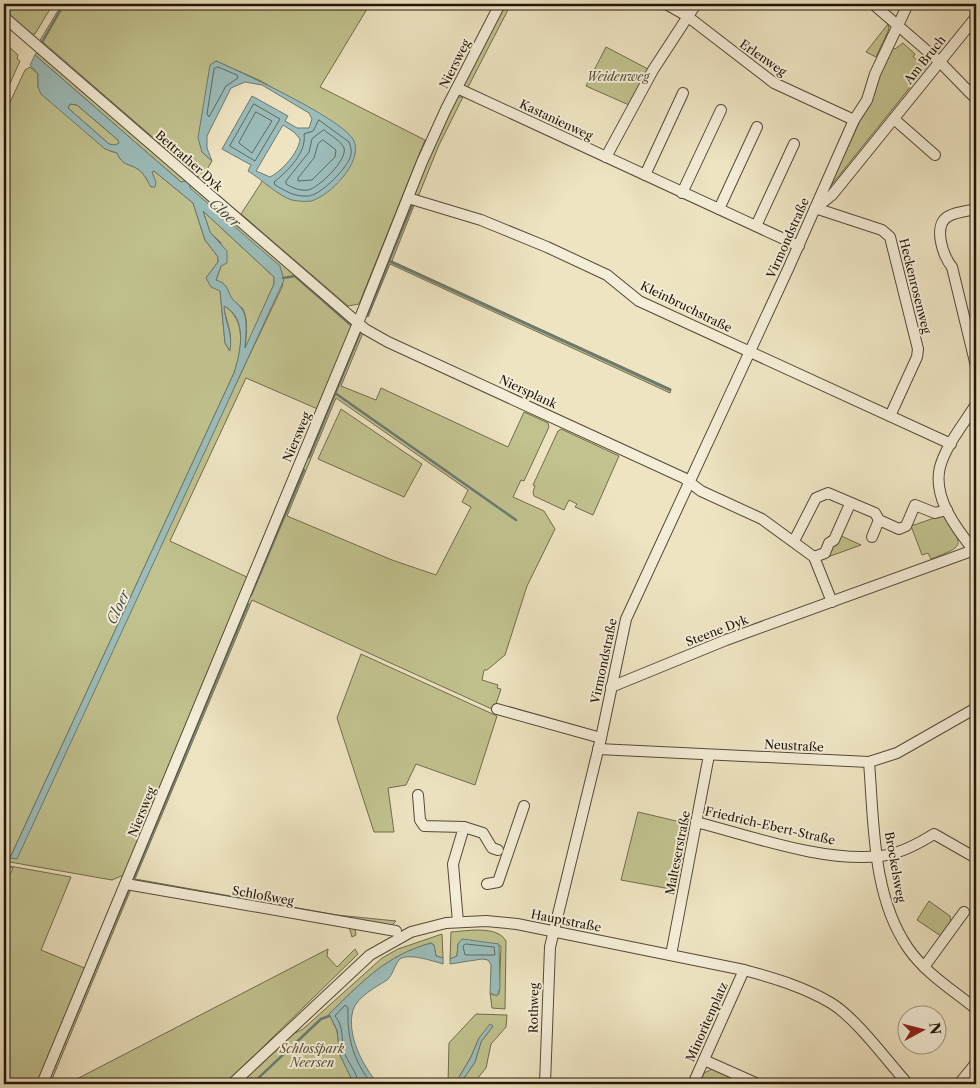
<svg xmlns="http://www.w3.org/2000/svg" width="980" height="1088" font-family="'Libre Caslon Text',serif">
<rect width="100%" height="100%" fill="#eee4c2"/>
<filter id="stains"><feTurbulence type="fractalNoise" baseFrequency=".004" numOctaves="4"/><feColorMatrix values="0 0 0 0 .2 0 0 0 0 .09 0 0 0 0 .02 0 0 0 .5 -.17"/></filter>
<radialGradient id="worn" r=".72"><stop offset=".6" stop-color="#630" stop-opacity="0"/><stop offset="1" stop-color="#630" stop-opacity=".3"/></radialGradient>
<g fill="#c1c28e" stroke="#716c4b" fill-rule="evenodd">
<path d="M4,4H53L35,34H30L4,11Z"/>
<path d="M62,4H370L320,87L425,140L359,304L348,306L241,214L263,180L268,186L338,127L261,81L216,61L202,152L212,161L201,179L44,43L39,42Z"/>
<path d="M505,4H511L467,89L463,85Z"/>
<path d="M888,24L889,29L876,57L866,52Z"/>
<path d="M4,42L18,55L17,59L20,61L4,97Z"/>
<path d="M903,43L915,54L913,57L918,61L921,59L928,65L829,188L862,116C872,105 873,98 876,84C880,72 887,60 893,48L895,49Z"/>
<path d="M606,47L648,69L629,105L586,86Z"/>
<path d="M37,52L186,181L181,182L35,55Z"/>
<path d="M30,67L38,74V87L110,151L117,153C123,167 130,163 139,170C144,173 148,182 151,187L155,186L152,172L154,171L193,203L205,240L218,257V262L206,278L220,290L225,343L229,350C234,335 226,321 223,305C247,319 242,350 234,373L10,858L283,285L189,188L190,185L355,326L320,410L246,378L170,541L249,578L126,874L112,880L4,861V819L10,806L4,803V115L25,70Z"/>
<path d="M457,97H463L439,145L418,197L414,193L434,142Z"/>
<path d="M70,104L77,105L118,140L119,143L115,146L109,144L68,108Z"/>
<path d="M410,202L415,203L392,261L671,389L670,393L390,264L368,317L365,314Z"/>
<path d="M203,211L274,277V284L245,350C246,337 249,321 243,309C240,305 234,302 231,298C227,289 227,283 216,281L221,266V243L210,232Z"/>
<path d="M359,330L363,333L341,386L376,400L381,388L508,447L524,412L548,423L549,427L524,481L521,480L513,497L544,511L555,529L527,586L505,655L487,670H484L482,680L498,685L497,688L501,689L494,710L252,600L135,879L337,915L396,921L390,927L141,885L130,879ZM336,398L468,490L462,502L471,507L436,575L392,560L287,516Z"/>
<path d="M341,409L422,464L404,497L318,459Z"/>
<path d="M561,429L619,456L593,515L575,507L577,504L569,500L564,510L534,496L533,492L535,486L533,485L558,431Z"/>
<path d="M943,515C963,546 967,545 931,559L928,553L922,555L911,526Z"/>
<path d="M839,535L861,545L825,558Z"/>
<path d="M361,654L497,716L475,785L416,764L406,785L388,788L394,832H374L337,718Z"/>
<path d="M638,812L689,824L676,890L621,880Z"/>
<path d="M4,865L71,877L41,950L87,969L39,1084H4V888L13,868L6,867L4,872Z"/>
<path d="M127,888L350,926L355,929L356,935L352,937L349,927L131,889L50,1084H45Z"/>
<path d="M929,901L950,916L951,922L941,936L917,920Z"/>
<path d="M451,932C467,931 497,925 506,941L505,1009L492,1008L490,993L493,995L499,994L501,946L458,944L457,956L450,959Z"/>
<path d="M442,934L443,958L436,956L434,945L431,943C385,956 362,982 329,1014L337,1031L340,1055L354,1084H240L291,1035L303,1029L382,958L398,949Z"/>
<path d="M328,949L327,956L337,967L355,949L358,954L225,1084H67Z"/>
<path d="M476,1014L507,1015L506,1027L491,1044L486,1068L473,1084H460L475,1062L481,1042L493,1026L479,1038L471,1057L455,1084H448L449,1043Z"/>
<path d="M712,1069L735,1079L733,1084H699L704,1073Z"/>
</g>
<g fill="#9cbdbb" stroke="#6b7a73" fill-rule="evenodd">
<path d="M35,55L181,182L186,181L190,185V188L280,266L284,280L17,859L10,858L234,373C241,351 248,318 224,306C225,324 233,332 230,351L225,343L220,291L211,287L206,278L218,262V257L205,240L193,203L154,171L152,172L156,182L155,187H151C148,182 144,173 139,170C130,163 123,167 117,153L105,149L41,94L38,87V74L30,65ZM70,104L77,105L118,140L119,143L115,145L109,144L68,108ZM203,211L274,277V284L245,348C245,336 249,320 242,309C239,304 234,302 231,297C227,288 226,283 216,280L221,266L227,263V251L210,232Z"/>
<path d="M216,61C241,72 345,120 354,141C363,162 330,196 311,201C306,202 297,201 292,200C280,197 261,179 248,171L251,165L222,149L252,96L288,116L285,121L297,128H309L312,119L309,113L262,85L245,82L231,88L207,136V148L212,161L202,152L198,138L210,65ZM283,125L294,132L300,139C299,152 282,171 270,177L256,171Z"/>
<path d="M462,939L499,944L500,988L497,996L490,993L491,965L488,960L482,959L450,964V959L457,956L458,944Z"/>
<path d="M431,943L434,945L436,956L443,958V964C433,961 406,952 399,960C394,966 393,975 387,980C376,987 357,997 353,1010C346,1035 363,1066 378,1084H354L340,1055L337,1030L329,1014C361,983 386,955 431,943Z"/>
<path d="M490,1024L493,1026L481,1042L475,1062L460,1084H455L471,1057L479,1038Z"/>
</g>
<g fill="none" stroke-linecap="round" stroke-linejoin="round">
<g stroke="#5e6962" stroke-width="1">
<path d="M218,67L237,75L238,78L226,86L209,117L207,114L214,69Z"/>
<path d="M254,104L280,119L255,161L230,146Z"/>
<path d="M256,112L272,121L252,153L239,143Z"/>
<path d="M319,120L349,142C350,145 352,150 351,154C350,166 320,196 308,196C294,197 286,191 275,185L274,182C288,171 307,152 304,134L313,131Z"/>
<path d="M324,130C330,135 341,141 344,148C348,159 319,188 308,190C300,191 293,188 286,184V181L309,152L312,139Z"/>
<path d="M323,140L336,150L335,157L312,180L298,181V178L314,158L318,144Z"/>
<path d="M466,944L494,947L495,955H465L463,946Z"/>
<path d="M358,1084C358,1072 347,1063 344,1051C341,1039 344,1026 335,1016L345,1005L348,1008C347,1037 353,1061 372,1084"/>
</g>
<g stroke="#6b7a73" stroke-width="2.5">
<path d="M41,44L64,4"/>
<path d="M389,261L412,205"/>
<path d="M283,278L295,276L352,326"/>
<path d="M368,314L389,261L670,390"/>
<path d="M335,393L516,520"/>
<path d="M309,457L360,333"/>
<path d="M251,595L304,470"/>
<path d="M134,877L248,604"/>
<path d="M47,1084L128,891"/>
<path d="M252,1084L321,1019L329,1016"/>
</g>
<defs>
<g id="minor">
<path d="M666,4L687,16L774,83L854,120"/>
<path d="M873,4L940,62L976,99"/>
<path d="M4,17L365,329L388,342L684,478L701,491L762,519L814,557L832,602"/>
<path d="M457,88L799,246"/>
<path d="M894,119L935,155"/>
<path d="M606,157L653,70L696,4"/>
<path d="M645,175L683,93"/>
<path d="M682,193L721,110"/>
<path d="M408,198L481,220L547,247L607,275L639,301L951,444"/>
<path d="M818,206L832,195L976,17"/>
<path d="M815,208L882,230L890,237L918,349L917,357L890,416"/>
<path d="M719,209L757,127"/>
<path d="M976,209C968,211 956,212 949,216C932,224 943,257 952,267L976,366"/>
<path d="M756,226L794,144"/>
<path d="M976,404C964,424 946,445 940,467C932,498 958,531 976,553"/>
<path d="M872,537L879,520"/>
<path d="M794,541L816,498L828,493L875,513L879,520L899,529L906,526L915,505L935,513L947,510"/>
<path d="M814,557L825,553L829,543L834,540L850,504"/>
<path d="M611,687L726,640L974,550"/>
<path d="M497,709L601,738"/>
<path d="M598,749L869,762L897,753L976,708"/>
<path d="M869,762C874,823 872,896 908,948C925,973 953,990 976,1009"/>
<path d="M418,795L420,820L424,826L464,827L453,864L458,922"/>
<path d="M696,822C751,836 825,863 881,856C900,854 918,844 934,834L976,858"/>
<path d="M464,827L483,833L492,848L498,850"/>
<path d="M126,884L396,931"/>
<path d="M487,884L498,882L524,806"/>
<path d="M671,955L709,755"/>
<path d="M924,967L964,912"/>
<path d="M704,1060L758,1084"/>
<path d="M42,1084L358,323L422,162L446,109L500,4"/>
<path d="M232,1084L370,955L411,932L446,923L486,921L517,924L744,970C774,978 804,987 831,1003C857,1019 887,1061 908,1084"/>
<path d="M545,1084L550,947L601,738L626,619L789,267L854,120L867,100L875,74L908,4"/>
<path d="M693,1084L744,970"/>
<path d="M959,1084L976,1063"/>
</g>
</defs>
<use href="#minor" stroke="#544936" stroke-width="12"/>
<use href="#minor" stroke="#f4edd7" stroke-width="10"/>
</g>
<g text-anchor="middle" stroke-width="4" stroke-linejoin="round" paint-order="stroke">
<g font-size="12" fill="#211508" stroke="#f4edd7">
<text transform="translate(763 58) rotate(35)" y="4">Erlenweg</text>
<text transform="translate(925 60) rotate(-51)" y="4">Am Bruch</text>
<text transform="translate(455 64) rotate(-63)" y="4">Niersweg</text>
<text transform="translate(556 120) rotate(25)" y="4">Kastanienweg</text>
<text transform="translate(189 161) rotate(41)" y="4">Bettrather Dyk</text>
<text transform="translate(788 238) rotate(-66)" y="4">Virmondstraße</text>
<text transform="translate(915 286) rotate(76)" y="4">Heckenrosenweg</text>
<text transform="translate(686 307) rotate(26)" y="4">Kleinbruchstraße</text>
<text transform="translate(528 392) rotate(25)" y="4">Niersplank</text>
<text transform="translate(297 437) rotate(-67)" y="4">Niersweg</text>
<text transform="translate(717 631) rotate(-21)" y="4">Steene Dyk</text>
<text transform="translate(604 661) rotate(-78)" y="4">Virmondstraße</text>
<text transform="translate(794 746) rotate(3)" y="4">Neustraße</text>
<text transform="translate(142 812) rotate(-68)" y="4">Niersweg</text>
<text transform="translate(770 826) rotate(13)" y="4">Friedrich-Ebert-Straße</text>
<text transform="translate(678 853) rotate(-79)" y="4">Malteserstraße</text>
<text transform="translate(895 867) rotate(80)" y="4">Brockelsweg</text>
<text transform="translate(263 896) rotate(10)" y="4">Schloßweg</text>
<text transform="translate(566 921) rotate(11)" y="4">Hauptstraße</text>
<text transform="translate(534 1008) rotate(-89)" y="4">Rothweg</text>
<text transform="translate(707 1022) rotate(-66)" y="4">Minoritenplatz</text>
</g>
<g font-size="12" font-style="italic" fill="#595237" stroke="#f4edd7">
<text x="618" y="81">Weidenweg</text>
<text x="312" y="1053">Schlosspark<tspan x="312" dy="14">Neersen</tspan></text>
</g>
<g font-size="14" font-style="italic" fill="#4c5047" stroke="#f4edd7">
<text transform="translate(225 213) rotate(41)" y="5">Cloer</text>
<text transform="translate(118 607) rotate(-65)" y="5">Cloer</text>
</g>
</g>
<rect width="980" height="1088" fill="none" stroke="#eee4c2" stroke-width="20"/>
<rect x="5" y="5" width="970" height="1078" fill="none" stroke="#211508" stroke-width="2.5"/>
<rect x="10" y="10" width="960" height="1068" fill="none" stroke="#211508"/>
<g transform="translate(922 1030) rotate(83)"><circle r="24" fill="#f4edd7" stroke="#a09784"/>
<path d="M0-4L9 19L0 12L-9 19Z" fill="#8f2418"/>
<text y="-8" font-size="14" font-weight="bold" text-anchor="middle" fill="#211508">N</text>
</g>
<rect width="100%" height="100%" filter="url(#stains)"/>
<rect width="100%" height="100%" fill="url(#worn)"/>
</svg>
